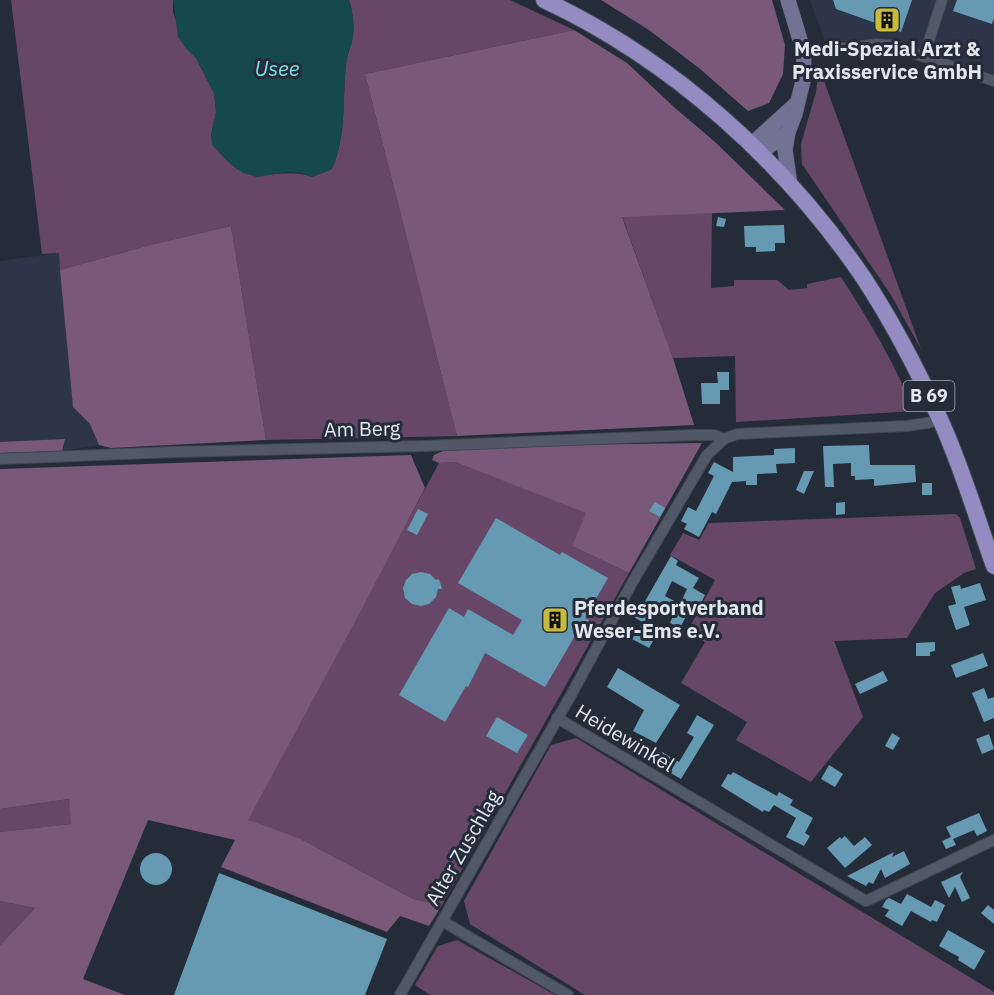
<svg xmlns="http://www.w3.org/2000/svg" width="994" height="995" font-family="'IBM Plex Sans',sans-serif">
<rect width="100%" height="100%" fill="#252c39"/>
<g fill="#2c3648">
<path d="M810,0H994V74L884,37L829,43L825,41Z"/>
<path d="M59,253L73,407L90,424L99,445L62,451L65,446L0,442V261Z"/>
</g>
<g fill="#674767">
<path d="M11,0H173V12L185,47L196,58L214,93L216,112L211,135C216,142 220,152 226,159C251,189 281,165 312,177L332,169C347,134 342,101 346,64C347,55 350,49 352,41C355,30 353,11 349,0H510L574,30L365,74L457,436L266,440L231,226L150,245L60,270L59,253L42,254Z"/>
<path d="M819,67L921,349L891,295L802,164L801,144L816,92Z"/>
<path d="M712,213L711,288L734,286V280H777L789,290L807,288V284L841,277C869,320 895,364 914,411L736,422L735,356L673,358L622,216Z"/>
<path d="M455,462L587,513L572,546L629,573L442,905L413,899L299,838L247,820L439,463Z"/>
<path d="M956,514L960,518L976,569L964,573L935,593L907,638L834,641L863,717L811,782L736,740L747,722L681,683L705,642L687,632L715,580L670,555L683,533L699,540L709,523Z"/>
<path d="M576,738L994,992V995H585L470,924L464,901L551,745Z"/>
<path d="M69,799L72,824L0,832V809Z"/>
<path d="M0,901L35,908L0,945Z"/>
<path d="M457,940L555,995H430L415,985L438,946Z"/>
</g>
<g fill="#7a587a">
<path d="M601,0H772L785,45L783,74L769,103L748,111L699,68L649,30Z"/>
<path d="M574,30L627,63L675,108L715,142L785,210L622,217L673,358L694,425L457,436L365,74Z"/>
<path d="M231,226L266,440L111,448L99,445L90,424L73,407L60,270L150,245Z"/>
<path d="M65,439L62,451L0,453V442Z"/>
<path d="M702,443L629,573L572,546L586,513L455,462L439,463L432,460L434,455L443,451L561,445Z"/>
<path d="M411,455L425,488L358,616L248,820L299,838L413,899L442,905L429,926L400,916L387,932L221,867L235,840L148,820L83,979L125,995H0V945L35,908L0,901V832L71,824L69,799L0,809V469Z"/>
</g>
<path fill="#16494b" d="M173,0H349C353,11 355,30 352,41C350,49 347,55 346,64C342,101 347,134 332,169L312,177L301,173L287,172L257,177L243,173L226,160L212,145L211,135L216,112L214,93L196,58L185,47L178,37Z"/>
<g fill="#669ab3" fill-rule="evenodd">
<path d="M833,0H912L901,32L836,9Z"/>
<path d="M957,0H994V18L992,24L953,11Z"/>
<path d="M718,217L726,219L724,227L716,226Z"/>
<path d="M784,225L785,243H775V251L756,252V247H745L744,226Z"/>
<path d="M717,372H729V390H720V404H702L701,383H718Z"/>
<path d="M869,445L870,465H915L916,482L874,486V479L855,480V476H851V463L833,464L834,487H825L823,446Z"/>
<path d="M795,448V463L776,464L777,473L757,474V485H746V481L732,482L716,514L712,512L699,537L684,529L687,524L681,521L688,507L696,511L714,476L708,473L714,462L733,472V457L774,455V449Z"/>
<path d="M804,471H814L804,494L796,490Z"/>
<rect x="922" y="483" width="10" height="12"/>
<path d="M655,502L665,508L660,517L649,511Z"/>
<path d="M845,502V514L836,515V503Z"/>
<path d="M418,509L428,514L417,535L407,530Z"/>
<path d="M496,518L560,555L562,552L608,578L585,618L589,620L583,631L579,629L545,687L485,653L468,687L466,686L445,722L399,695L449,608L464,617L468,609L513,635L522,620L458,583Z"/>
<path d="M671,556L678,561L676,565L699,578L693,588L705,595L700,605L694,601L680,628L670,623L673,616L654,606L644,623L632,616L636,608L640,610ZM672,581L687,589L680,604L665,596Z"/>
<path d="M421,572L430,574L436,580L439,579L442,589H438L436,597L429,604L421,606L412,604L405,598L403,588L406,580L412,574Z"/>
<path d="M980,583L986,600L964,607L970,625L956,630L948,606L956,604L951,587L960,585L961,589Z"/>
<path d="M641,625L657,634L649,648L632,639Z"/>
<path d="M935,642V651L930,652V656H916V643Z"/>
<path d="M983,653L988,666L956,678L951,665Z"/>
<path d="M618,668L680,705L656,743L633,731L644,710L607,687Z"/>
<path d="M883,671L888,681L860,694L855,684Z"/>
<path d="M984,688L988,699L994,697V718L984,722L972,693Z"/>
<path d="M697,715L714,725L681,779L655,764L662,752L679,762L694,737L687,733Z"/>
<path d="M497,717L528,735L517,753L486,736Z"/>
<path d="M892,733L900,738L893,750L885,746Z"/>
<path d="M989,734L994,749L982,754L976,739Z"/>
<path d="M829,765L843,774L835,787L821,779Z"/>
<path d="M733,772L777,796L779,792L793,800L790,805L813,818L805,833L810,836L804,846L786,837L796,818L774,805L769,812L764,810L763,812L721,786L728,774L731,775Z"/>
<path d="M979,813L987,831L977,836L974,830L953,839L956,845L946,849L942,841L951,837L946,827Z"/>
<path d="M845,836L854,846L865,837L872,845L845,868L827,848L840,837L841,839Z"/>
<path d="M904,851L910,864L885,878L881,869L873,884L869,882L866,886L847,876L894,852L892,857Z"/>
<circle cx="156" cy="869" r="16"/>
<path d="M963,872L960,877L970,898L962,902L955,887L949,898L941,882Z"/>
<path d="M219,873L387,939L365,995H174Z"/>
<path d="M907,894L931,907L935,900L945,905L937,922L932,920L931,922L911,911L902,926L885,916L889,910L882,907L886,900L889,898L901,904Z"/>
<path d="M988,905L994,910V924L981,913Z"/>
<path d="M948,930L985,951L974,970L958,960L959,957L939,946Z"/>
</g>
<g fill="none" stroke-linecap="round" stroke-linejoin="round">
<defs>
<g id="minor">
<path d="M804,53L877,44L890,45L994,81"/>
<path d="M924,56L942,0"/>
<path d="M0,459L173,452L424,446L693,435H714L724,439"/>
<path d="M557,718L866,901L994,840"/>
<path d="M442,921L568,995"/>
<path d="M400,995L571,695L632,583L707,455L724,439L737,434L906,426L928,423L940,419"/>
</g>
<g id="secondary">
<path d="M788,132L785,150L790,184"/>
<path d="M751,145L797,103"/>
<path d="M760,153L788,132L795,114L803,81L804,53L788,0"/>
</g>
<path id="primary" d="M544,0C672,60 784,161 863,277C892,321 917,369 939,417C961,464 976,516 994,566"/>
</defs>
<use href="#minor" stroke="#414752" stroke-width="12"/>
<use href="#secondary" stroke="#414752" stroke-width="16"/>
<use href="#primary" stroke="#414752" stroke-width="18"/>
<use href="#minor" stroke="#515968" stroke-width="10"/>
<use href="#secondary" stroke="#727295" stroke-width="15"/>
<use href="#primary" stroke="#948bc2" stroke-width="16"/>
</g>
<defs>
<symbol id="building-square" viewBox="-11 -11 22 22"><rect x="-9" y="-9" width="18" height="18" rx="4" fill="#c8bb3b" stroke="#252c39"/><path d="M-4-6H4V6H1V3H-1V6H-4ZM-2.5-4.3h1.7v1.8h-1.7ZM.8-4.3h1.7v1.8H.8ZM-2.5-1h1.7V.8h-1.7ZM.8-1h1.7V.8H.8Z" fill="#111"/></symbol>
</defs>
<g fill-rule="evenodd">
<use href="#building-square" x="872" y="5" width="30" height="30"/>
<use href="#building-square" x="540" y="605" width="30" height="30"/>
</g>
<g text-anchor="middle" stroke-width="6" stroke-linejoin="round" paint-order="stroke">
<rect fill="#252c39" stroke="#a9afb9" stroke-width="1.5" x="903.5" y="381" width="51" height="30" rx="4.5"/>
<g font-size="18" font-weight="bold" fill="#e2e7f0">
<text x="929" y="402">B 69</text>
</g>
<g font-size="20" font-weight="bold" fill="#e2e7f0" stroke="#252c39">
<text x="887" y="56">Medi-Spezial Arzt &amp;<tspan x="887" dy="23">Praxisservice GmbH</tspan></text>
<text x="574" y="615" text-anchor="start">Pferdesportverband<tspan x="574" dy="23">Weser-Ems e.V.</tspan></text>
</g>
<g font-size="20" fill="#e2e7f0" stroke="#252c39">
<text transform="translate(362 429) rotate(-1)" y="7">Am Berg</text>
<text transform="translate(625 738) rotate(31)" y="7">Heidewinkel</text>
<text transform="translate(463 848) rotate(-60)" y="7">Alter Zuschlag</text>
</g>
<g font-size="21" font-style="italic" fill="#7be2e6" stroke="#252c39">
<text x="277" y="76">Usee</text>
</g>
</g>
</svg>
